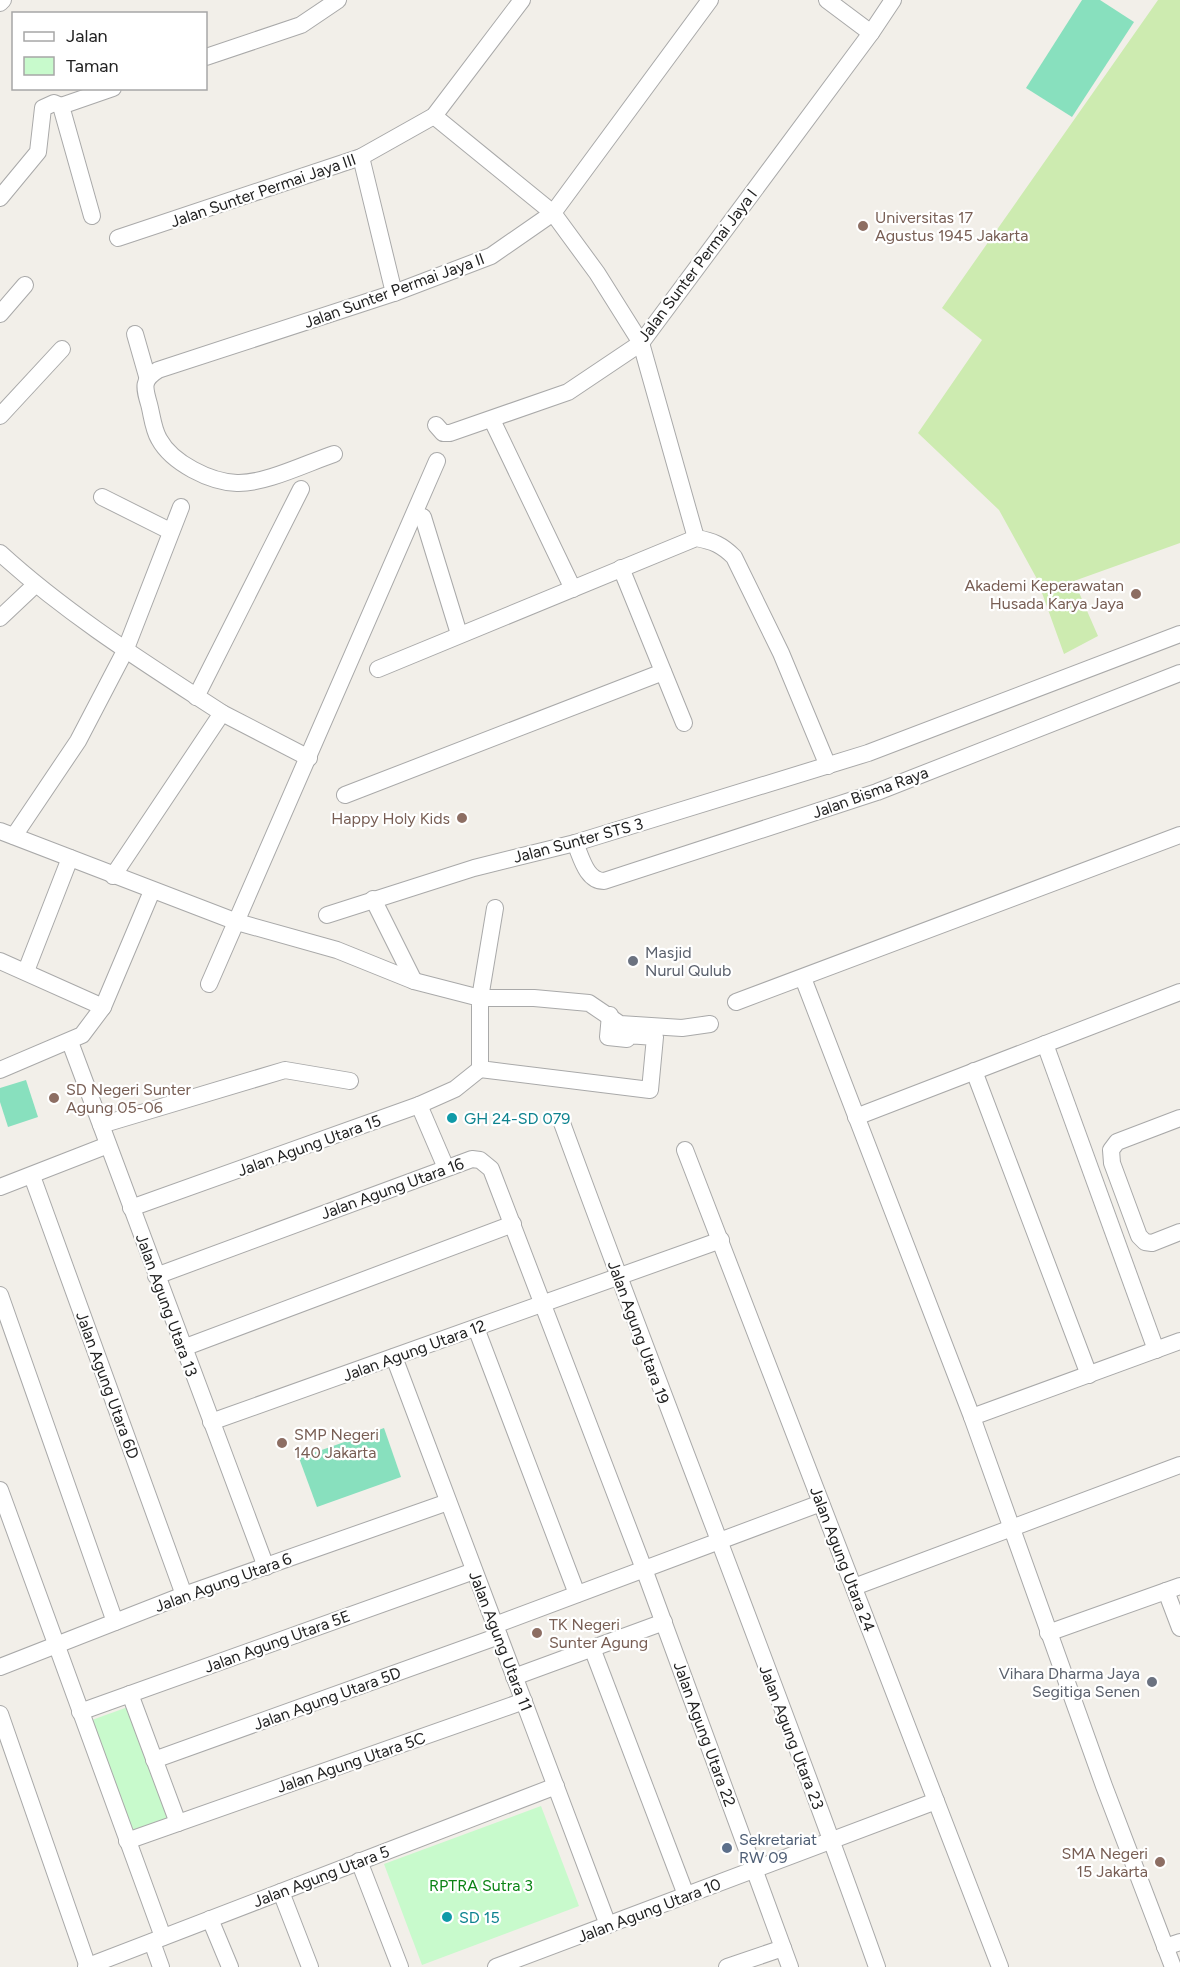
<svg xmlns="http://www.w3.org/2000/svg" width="1180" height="1967" font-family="Figtree,sans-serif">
<rect width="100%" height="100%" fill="#f2efe9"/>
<path fill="#cdebb0" d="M1158,0H1180V543L1074,581L1098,636L1064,654L1037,579L999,510L918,433L982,340L942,308Z"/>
<g fill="#c8facc">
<path d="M128,1707L169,1818L130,1832L89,1721Z"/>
<path d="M541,1806L579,1906L422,1965L384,1864Z"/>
</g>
<g fill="#88e0be">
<path d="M1082,0H1100L1134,22L1072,117L1026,88Z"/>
<path d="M26,1080L38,1117L8,1127L0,1102V1088Z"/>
<path d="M384,1428L401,1477L317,1507L299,1458Z"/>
</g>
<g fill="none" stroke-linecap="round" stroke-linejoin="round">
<defs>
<g id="street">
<path d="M0,3L3,0"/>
<path d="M871,33L893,0"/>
<path d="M206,57L301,25L338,0"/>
<path d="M434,116L553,213L597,273L641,343L696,538"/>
<path d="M361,157L394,293"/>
<path d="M0,198L38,152L43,108L54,103L61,106"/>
<path d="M92,216L61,106L113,88"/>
<path d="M118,238L361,157L434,116L522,0"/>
<path d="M0,314L25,285"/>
<path d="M135,334L147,376"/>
<path d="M0,416L62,349"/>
<path d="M492,420L573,589"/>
<path d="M436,425L443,433H450L568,392L641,343L871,33L827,0"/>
<path d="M334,454C307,463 265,484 237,483C210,482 172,463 159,439C153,429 152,415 149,404C144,387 142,380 158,370L394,293L491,256L553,213L710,0"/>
<path d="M102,497L170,531"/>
<path d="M423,517L459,634"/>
<path d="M0,553C68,615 145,663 222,713L113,876"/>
<path d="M621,568L684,723"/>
<path d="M0,618L35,585"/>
<path d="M378,669L696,538C713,541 722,545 734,557L781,653L828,766"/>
<path d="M196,697L301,489"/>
<path d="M222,713L309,758"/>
<path d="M345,795L663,672"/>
<path d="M0,831L237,922L337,950L414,981L480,998V1069L650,1090L655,1037L627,1035V1039L608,1037L610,1015"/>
<path d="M14,836L78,741L125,651L181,507"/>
<path d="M575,843C581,856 586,881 604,881L877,792L1180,673"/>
<path d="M373,899L414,981"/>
<path d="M495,908L480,998H534L589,1003L620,1024L682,1028L710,1024"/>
<path d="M327,915L474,868L575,843L868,753L1180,634"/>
<path d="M0,961L103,1007"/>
<path d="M26,971L70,858"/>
<path d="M803,978L972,1417L1104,1786L1173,1967"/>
<path d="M209,984L437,461"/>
<path d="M736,1002L1180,835"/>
<path d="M70,1042L266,1567"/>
<path d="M1045,1044L1156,1350"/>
<path d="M0,1070L82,1035L103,1007L152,891"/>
<path d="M974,1071L1089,1375"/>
<path d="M419,1105L446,1168"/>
<path d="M856,1117L1180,992"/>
<path d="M1180,1118L1117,1142L1111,1150L1112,1163L1139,1236L1145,1242L1152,1243L1180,1232"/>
<path d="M562,1123C665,1405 777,1684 877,1967"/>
<path d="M101,1125L285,1070L350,1081"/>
<path d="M685,1150L1000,1967"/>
<path d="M32,1176L184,1595"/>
<path d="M0,1187L108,1145"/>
<path d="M131,1208L419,1105L455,1089L480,1069"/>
<path d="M156,1276L472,1159L480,1160L491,1169L644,1569L790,1967"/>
<path d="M0,1295L115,1622"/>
<path d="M476,1328L577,1594"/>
<path d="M183,1348L513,1224"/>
<path d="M394,1357L608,1925"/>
<path d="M972,1417L1180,1341"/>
<path d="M211,1422L721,1240"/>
<path d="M0,1490L163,1937"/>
<path d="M854,1587L1180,1465"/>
<path d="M1166,1591L1180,1628"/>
<path d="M495,1625L821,1503"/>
<path d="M1048,1633L1180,1586"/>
<path d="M592,1648L686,1895"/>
<path d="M0,1667L184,1595L448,1502"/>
<path d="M514,1677L664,1622"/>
<path d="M130,1694L178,1823"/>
<path d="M80,1712L474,1571"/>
<path d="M0,1714L88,1967"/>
<path d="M154,1760L499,1636"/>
<path d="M127,1841L524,1701"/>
<path d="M359,1861L400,1967"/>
<path d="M281,1892L310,1967"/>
<path d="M210,1919L230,1967"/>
<path d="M152,1942L161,1967"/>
<path d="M1165,1947L1180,1942"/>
<path d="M86,1967L556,1786"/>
<path d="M496,1967L936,1801"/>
<path d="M727,1967L783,1948"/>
</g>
</defs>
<use href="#street" stroke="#a9a9a9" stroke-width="18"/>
<use href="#street" stroke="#fff" stroke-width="16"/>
</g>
<g fill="#8d6e63" stroke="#fff" stroke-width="2">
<circle cx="863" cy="226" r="6"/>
<circle cx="1136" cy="594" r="6"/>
<circle cx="462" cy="818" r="6"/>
<circle cx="54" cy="1098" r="6"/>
<circle cx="282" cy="1443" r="6"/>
<circle cx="537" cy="1633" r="6"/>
<circle cx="1160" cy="1862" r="6"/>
</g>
<g fill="#6b7280" stroke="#fff" stroke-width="2">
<circle cx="633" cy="961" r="6"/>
<circle cx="1152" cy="1682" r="6"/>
</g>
<g fill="#0f9aa8" stroke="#fff" stroke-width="2">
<circle cx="452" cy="1118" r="6"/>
<circle cx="447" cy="1917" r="6"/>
</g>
<circle fill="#5c6f8a" stroke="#fff" stroke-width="2" cx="727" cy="1848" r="6"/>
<g text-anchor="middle" stroke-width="4.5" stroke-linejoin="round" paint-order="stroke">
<g font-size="16" fill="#222" stroke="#fff">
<text transform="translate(263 190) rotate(-19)" y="6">Jalan Sunter Permai Jaya III</text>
<text transform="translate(697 265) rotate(-53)" y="6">Jalan Sunter Permai Jaya I</text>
<text transform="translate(394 290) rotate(-20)" y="6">Jalan Sunter Permai Jaya II</text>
<text transform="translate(870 792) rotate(-20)" y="6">Jalan Bisma Raya</text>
<text transform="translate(578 840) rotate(-15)" y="6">Jalan Sunter STS 3</text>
<text transform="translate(309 1145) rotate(-20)" y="6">Jalan Agung Utara 15</text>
<text transform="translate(392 1188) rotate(-20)" y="6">Jalan Agung Utara 16</text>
<text transform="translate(167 1305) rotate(70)" y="6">Jalan Agung Utara 13</text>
<text transform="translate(639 1332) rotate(70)" y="6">Jalan Agung Utara 19</text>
<text transform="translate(414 1350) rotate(-20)" y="6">Jalan Agung Utara 12</text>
<text transform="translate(108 1385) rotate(70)" y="6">Jalan Agung Utara 6D</text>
<text transform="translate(843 1559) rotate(69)" y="6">Jalan Agung Utara 24</text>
<text transform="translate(223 1582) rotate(-20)" y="6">Jalan Agung Utara 6</text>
<text transform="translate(277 1641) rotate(-20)" y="6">Jalan Agung Utara 5E</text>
<text transform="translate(501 1641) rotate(69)" y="6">Jalan Agung Utara 11</text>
<text transform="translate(327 1698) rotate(-20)" y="6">Jalan Agung Utara 5D</text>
<text transform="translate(705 1734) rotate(70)" y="6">Jalan Agung Utara 22</text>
<text transform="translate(792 1737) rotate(69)" y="6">Jalan Agung Utara 23</text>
<text transform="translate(351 1762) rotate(-19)" y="6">Jalan Agung Utara 5C</text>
<text transform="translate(321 1876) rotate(-21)" y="6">Jalan Agung Utara 5</text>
<text transform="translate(649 1910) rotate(-21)" y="6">Jalan Agung Utara 10</text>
</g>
<g font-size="16" fill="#785e54" stroke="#fff" text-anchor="start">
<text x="875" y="223">Universitas 17<tspan x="875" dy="18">Agustus 1945 Jakarta</tspan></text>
<text x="1124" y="591" text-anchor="end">Akademi Keperawatan<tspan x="1124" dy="18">Husada Karya Jaya</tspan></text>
<text x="450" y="824" text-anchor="end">Happy Holy Kids</text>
<text x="66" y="1095">SD Negeri Sunter<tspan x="66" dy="18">Agung 05-06</tspan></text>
<text x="294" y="1440">SMP Negeri<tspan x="294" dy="18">140 Jakarta</tspan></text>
<text x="549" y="1630">TK Negeri<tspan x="549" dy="18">Sunter Agung</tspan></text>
<text x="1148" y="1859" text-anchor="end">SMA Negeri<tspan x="1148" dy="18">15 Jakarta</tspan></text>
</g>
<g font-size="16" fill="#5b616d" stroke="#fff" text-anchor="start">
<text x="645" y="958">Masjid<tspan x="645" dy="18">Nurul Qulub</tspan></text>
<text x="1140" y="1679" text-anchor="end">Vihara Dharma Jaya<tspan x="1140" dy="18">Segitiga Senen</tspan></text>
</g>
<g font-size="16" fill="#0d838f" stroke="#fff" text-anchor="start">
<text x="464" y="1124">GH 24-SD 079</text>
<text x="459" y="1923">SD 15</text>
</g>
<g font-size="16" fill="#4e5e75" stroke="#fff" text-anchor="start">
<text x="739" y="1845">Sekretariat<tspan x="739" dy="18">RW 09</tspan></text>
</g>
<g font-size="16" fill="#0c8416" stroke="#fff">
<text x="481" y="1891">RPTRA Sutra 3</text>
</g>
</g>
<rect x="12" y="12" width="195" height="78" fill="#ffffff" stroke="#a7a7a7" stroke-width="1.5"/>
<rect x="24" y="32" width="30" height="9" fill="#ffffff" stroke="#a7a7a7" stroke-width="1.5"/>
<text x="66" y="42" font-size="18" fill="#222222">Jalan</text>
<rect x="24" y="57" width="30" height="18" fill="#c8facc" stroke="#a7a7a7" stroke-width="1.5"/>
<text x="66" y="72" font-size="18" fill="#222222">Taman</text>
</svg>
